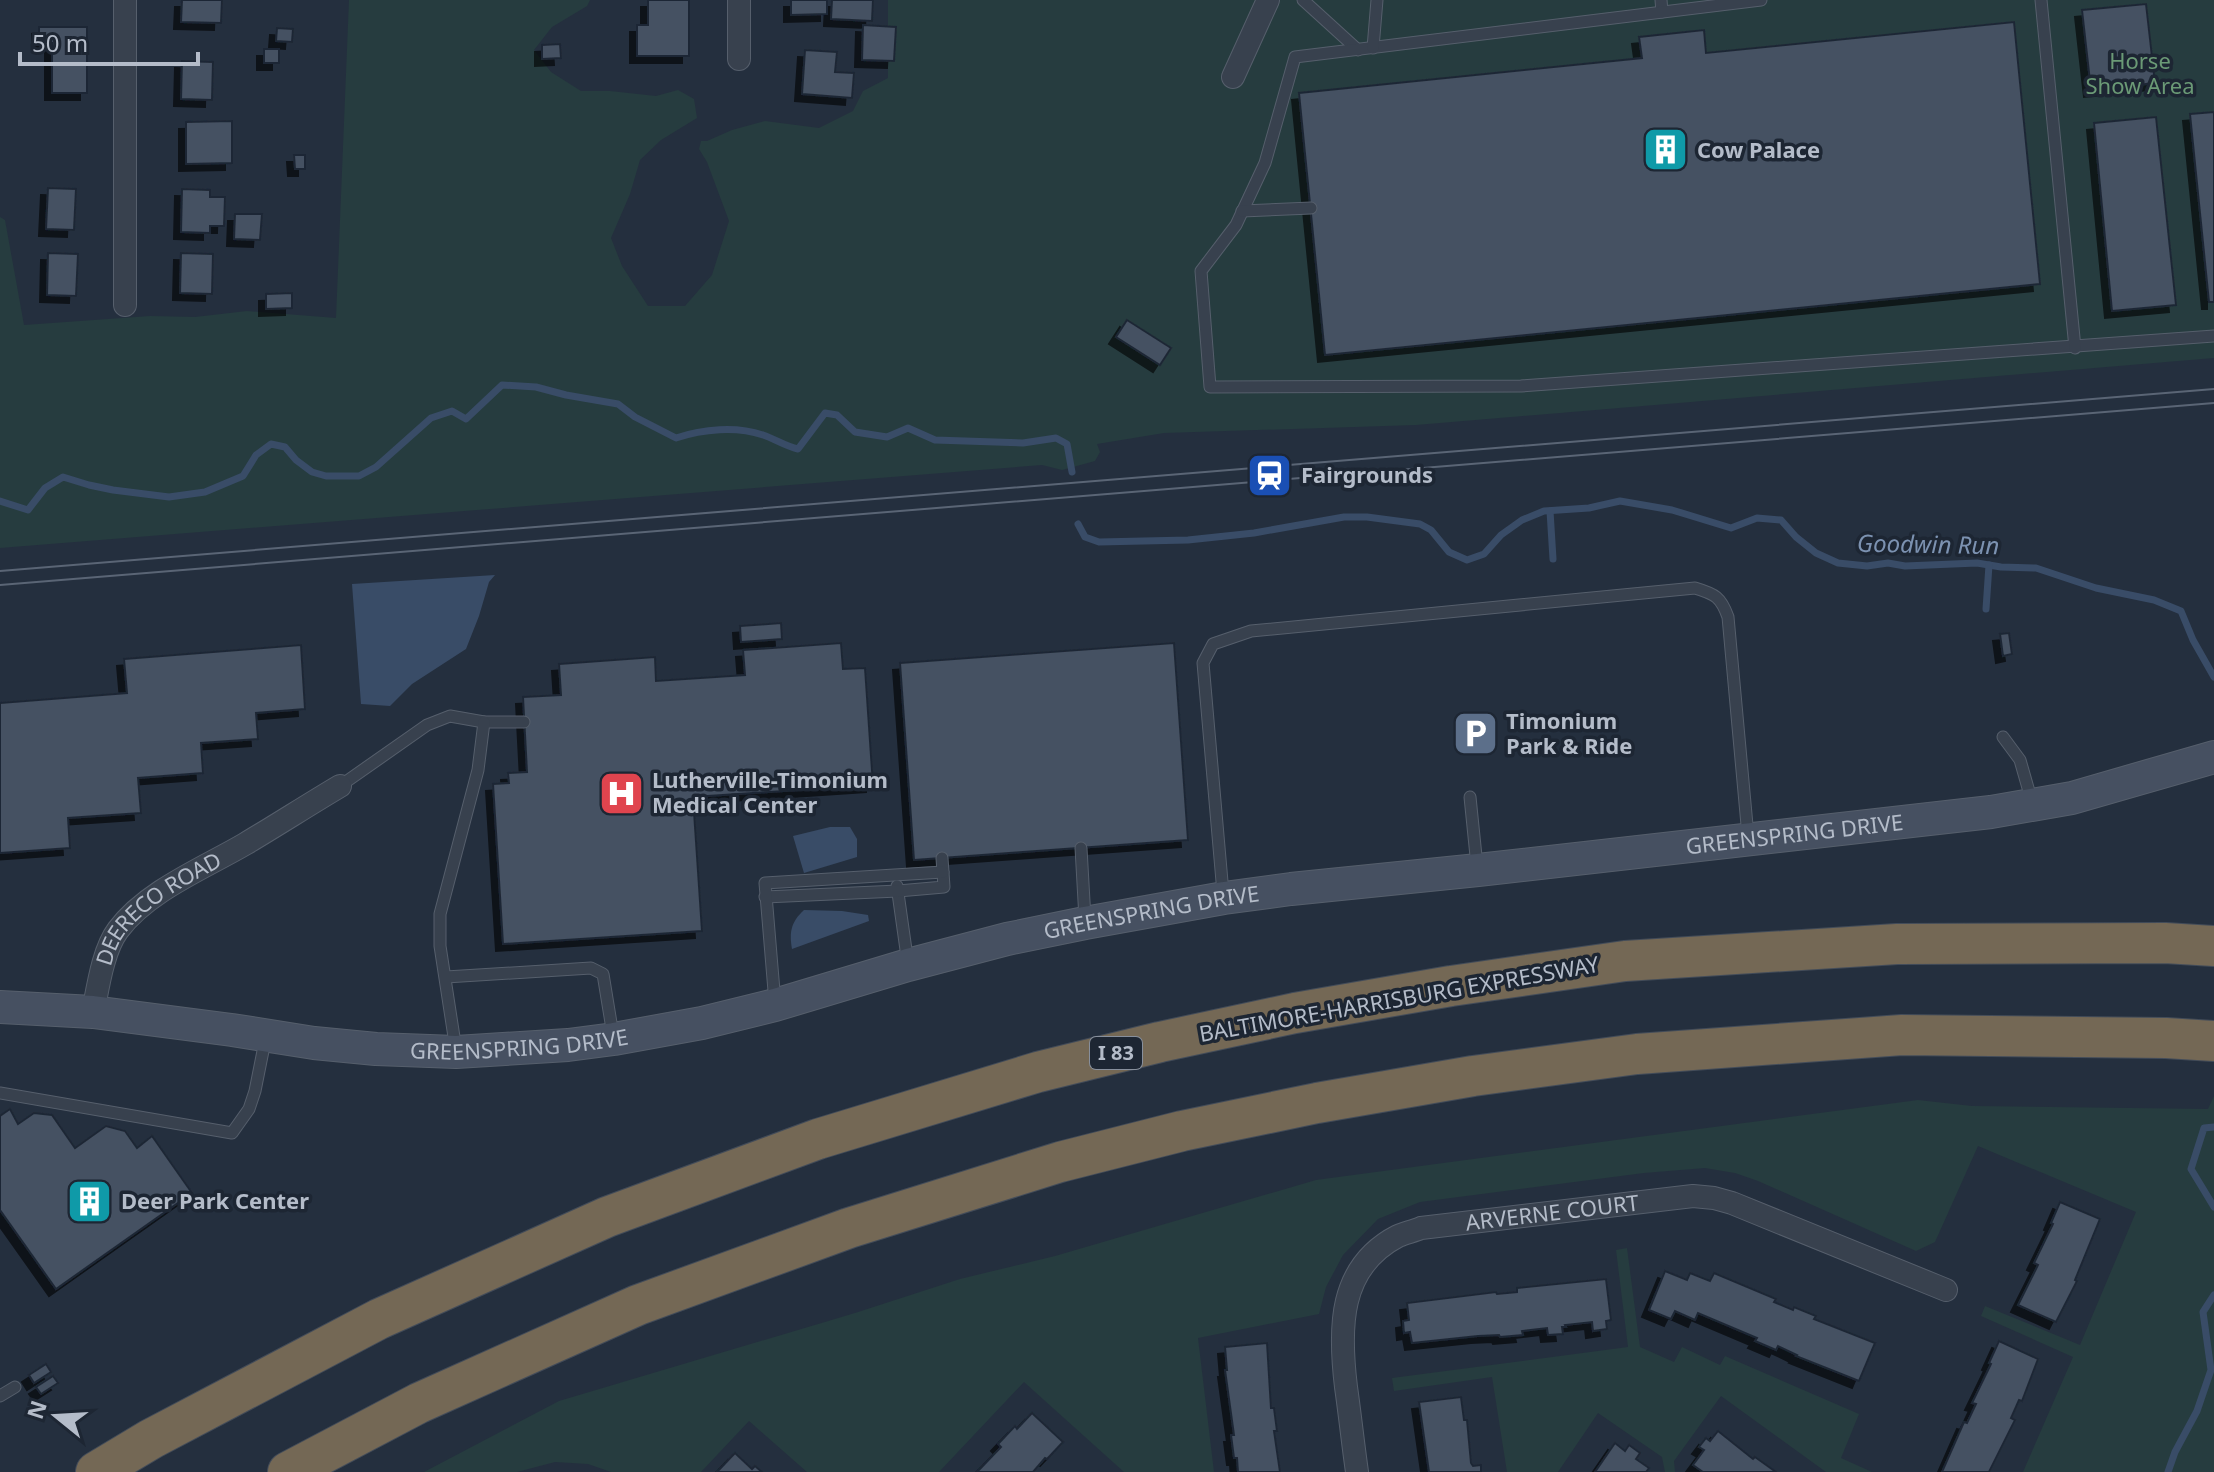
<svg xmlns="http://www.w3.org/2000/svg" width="2214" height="1472" font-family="'Noto Sans',sans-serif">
<defs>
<filter id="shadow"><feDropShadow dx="-7" dy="7" stdDeviation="0" flood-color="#0009"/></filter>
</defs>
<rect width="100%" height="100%" fill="#242f3e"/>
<g fill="#263c3f">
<path d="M349,0H590L587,6L552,27L534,50L551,72L581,91H610L656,96L678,90L694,99L697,118L661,140L640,160L630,194L611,238L622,266L648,306H685L712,275L729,221L707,162L699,149L701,141H707L732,130L765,121L819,128L853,111L863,91L888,78V0H2214V358L1416,425L1164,433L1097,444L1100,452L1095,461L1062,470L1042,465L0,548V217L5,220L24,325L150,316L195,317L247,311L336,318Z"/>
<path d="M2214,1096V1472H2023L2073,1357L1981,1316L1985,1306L2080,1345L2136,1212L1978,1146L1935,1242L1916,1251L1758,1181L1735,1173L1705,1168L1644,1173L1420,1202L1378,1219L1343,1255L1326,1287L1319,1314L1198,1338L1214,1472H1124L1024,1382L939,1472H807L749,1421L701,1472H611L588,1464L555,1462L517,1472H424L559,1401L855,1313L960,1279L1055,1256L1316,1180L1918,1100L1972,1106L2208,1109Z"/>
<path d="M1627,1248L1640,1347L1674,1362L1682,1347L1720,1365L1725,1356L1859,1414L1841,1458L1872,1472H1826L1721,1396L1674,1461L1675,1472H1665L1662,1457L1598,1413L1558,1472H1507L1492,1377L1394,1391L1392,1378L1628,1347L1616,1250Z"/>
</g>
<g fill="#394c67">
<path d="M495,575L489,582L479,616L466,649L412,684L390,706L361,704L352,584Z"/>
<path d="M830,827H850L857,839V857L804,873L793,836Z"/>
<path d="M804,910L842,911L868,915L869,921L792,949C789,932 791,922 804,910Z"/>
</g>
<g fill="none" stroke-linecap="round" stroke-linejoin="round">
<g stroke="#394c67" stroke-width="7">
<path d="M0,501L28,510L45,488L63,477L89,485L113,490L169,497L205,492L243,476L256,455L271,444L285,447L296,460L312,472L326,476H359L376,467L431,418L452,411L466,419L502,385L536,387L566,395L618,404L635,417L676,438C703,429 736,426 763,435C775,439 785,446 798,449L825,413L837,415L855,432L887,437L908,428L935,440L1023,443L1056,438L1067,444L1072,472"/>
<path d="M1550,511L1553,559"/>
<path d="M1078,524L1085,537L1099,542L1188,540L1254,533L1344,517H1367L1420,524L1431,530L1449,552L1467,560L1484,554L1501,535L1522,520L1544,511L1589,508L1620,501L1672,510L1731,528L1757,518L1781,520L1796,537L1816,553L1838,563L1867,566L1888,563L1905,566L1977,563L2001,567L2036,568L2096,588L2154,600L2181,611L2193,640L2214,677"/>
<path d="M1986,609L1989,565"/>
<path d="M2214,1127L2204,1128L2191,1169L2214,1207"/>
<path d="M2168,1472L2175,1452L2197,1411L2211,1370L2203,1312L2214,1295"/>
</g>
</g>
<g fill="#455162" stroke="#1f2835" stroke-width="2" filter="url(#shadow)">
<path d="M182,0H222L221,23L181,22Z"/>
<path d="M648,0H689V56H637V25H648Z"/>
<path d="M791,0H827V14L791,15Z"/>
<path d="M832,0H873L872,21L831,19Z"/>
<path d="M2146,4L2155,83L2091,90L2082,10Z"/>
<path d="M2014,22L2040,284L1325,355L1299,93L1642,58L1639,37L1704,30L1706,53Z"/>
<path d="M863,25L896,27L894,61L862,60Z"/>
<path d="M39,27H87V93H52V43H39Z"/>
<path d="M277,28L293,29L292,42L276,41Z"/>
<path d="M560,44L561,58L542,59V45Z"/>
<rect x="264" y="49" width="15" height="14"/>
<path d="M805,50L837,52L835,72L854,73L852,98L802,94Z"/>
<path d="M182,61L213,62L212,100L181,99Z"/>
<path d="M2214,112V302H2209L2190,114Z"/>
<path d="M2156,117L2176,305L2112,311L2094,123Z"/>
<path d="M232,121V163L186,164V122Z"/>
<path d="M294,155H305V169H295Z"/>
<path d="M48,188L76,189L74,230L46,229Z"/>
<path d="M182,189L210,190V197H225L224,226H210V233L181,232Z"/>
<path d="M235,214H262L260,240L234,239Z"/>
<path d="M48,253L78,254L76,296L47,295Z"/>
<path d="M181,253L213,254L212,294L180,293Z"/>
<path d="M292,293V308L266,309V294Z"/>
<path d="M1127,320L1171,348L1160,365L1116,337Z"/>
<path d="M781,623L782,639L741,642L740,626Z"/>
<path d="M2009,633L2012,654L2003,656L2000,634Z"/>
<path d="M841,643L843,669L865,668L873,785L693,797L702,931L503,944L493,784L509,783L508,773L527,772L523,697L561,695L559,664L655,657L656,681L745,675L743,650Z"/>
<path d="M1174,643L1188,840L914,860L900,663Z"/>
<path d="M301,645L305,709L256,713L258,739L201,743L203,773L138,778L141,813L68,818L70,848L0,853V703L127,693L124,659Z"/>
<path d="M10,1109L18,1124L34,1113L52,1115L75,1148L106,1126L125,1131L137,1148L152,1136L192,1193L56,1289L0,1210V1116Z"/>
<path d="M2060,1202L2100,1219L2075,1280L2077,1281L2056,1322L2018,1305L2038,1265L2034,1263L2053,1224L2051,1223Z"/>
<path d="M1665,1271L1687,1280L1690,1273L1710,1281L1714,1273L1776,1299L1774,1302L1793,1310L1794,1307L1816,1316L1814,1319L1875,1343L1859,1381L1796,1356L1797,1355L1778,1346L1776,1350L1755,1341L1757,1338L1698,1313L1695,1320L1675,1311L1671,1319L1649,1310Z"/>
<path d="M1606,1279L1611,1320L1606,1321L1607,1329L1593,1331L1592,1322L1565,1325L1566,1327H1562L1563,1334L1548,1335L1547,1328L1522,1331L1523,1335L1500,1337L1499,1335L1478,1336L1412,1343L1410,1332L1404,1333L1403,1321L1409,1320L1407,1303L1496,1292L1497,1294L1517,1292V1288Z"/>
<path d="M1999,1341L2038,1359L2022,1401L2019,1400L2011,1418L2015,1420L1989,1472H1942L1964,1422L1967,1423L1976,1404L1972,1403L1991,1364L1989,1363Z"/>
<path d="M1267,1343L1271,1408H1274L1277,1431H1274L1280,1472H1238L1237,1458H1234L1231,1435H1234L1225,1370H1227L1225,1347Z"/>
<path d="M46,1364L51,1372L34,1383L29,1375Z"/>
<path d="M53,1376L58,1383L41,1394L36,1387Z"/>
<path d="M1461,1397L1464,1420H1467L1471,1463L1473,1466L1481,1465V1472H1429L1419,1402Z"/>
<path d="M1032,1413L1063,1442L1047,1459L1045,1458L1033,1472H977L1001,1447L998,1444L1015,1426L1017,1429Z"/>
<path d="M1718,1431L1753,1459L1755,1457L1776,1472H1703L1693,1465L1704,1450L1699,1447L1706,1438L1710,1441Z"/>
<path d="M1615,1443L1625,1451L1629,1445L1640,1453L1636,1459L1649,1468L1646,1472H1595Z"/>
<path d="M735,1453L752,1469L755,1466L762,1472H717Z"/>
</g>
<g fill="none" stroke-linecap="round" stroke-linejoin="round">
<defs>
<g id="lane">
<path d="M1303,0L1358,50"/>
<path d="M1661,0L1662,12"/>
<path d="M1761,0L1295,57L1265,163L1236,225L1201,271L1210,387L1521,386L2214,336"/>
<path d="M2041,0L2075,348"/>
<path d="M1373,48L1377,0"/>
<path d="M1242,211L1311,208"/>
<path d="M2003,737L2020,760L2032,802"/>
<path d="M340,786L427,725L450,716L484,722H524"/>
<path d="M1470,797L1477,866"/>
<path d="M1081,848L1085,919"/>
<path d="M897,886L908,964"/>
<path d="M1223,893L1203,663L1213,644L1251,631L1695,588C1715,594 1721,597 1728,617L1748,836"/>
<path d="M765,897L898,891L944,887L942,858"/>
<path d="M446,977L591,968L603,974L613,1035"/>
<path d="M775,1003L765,883L943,872"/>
<path d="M456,1050L440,946V914L478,770L484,722"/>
<path d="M0,1093L232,1133L249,1109L255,1091L266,1036"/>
<path d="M0,1396L15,1387"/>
</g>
<g id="street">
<path d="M739,59V0"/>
<path d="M1233,77L1268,0"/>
<path d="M125,305V0"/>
<path id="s1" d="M93,1012C98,987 103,950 118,930C147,891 204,868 245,844C277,825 308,805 340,786"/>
<path id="s2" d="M1357,1472C1353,1444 1350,1415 1346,1387C1339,1329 1338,1267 1398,1236C1405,1233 1414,1231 1421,1228L1693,1196L1714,1198L1732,1203L1946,1290"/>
</g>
<g id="secondary">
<path id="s3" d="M0,1007L93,1012L232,1030L314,1043L376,1049L456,1052L568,1045L614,1039L702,1023L775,1005L908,965L1007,939L1085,923L1224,898L1291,889L1478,870L1991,812L2072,798L2214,757"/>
</g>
<g id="highway">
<path d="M96,1472L151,1439L379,1319L607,1217L818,1139L1038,1072L1160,1042L1295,1013L1451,986L1625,961L1897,944L2165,943L2214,946"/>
<path d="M288,1472L419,1403L638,1305L849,1228L1060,1162L1182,1131L1317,1103L1473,1076L1637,1054L1902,1035L2166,1038L2214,1041"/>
</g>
</defs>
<use href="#lane" stroke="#565f6c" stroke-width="13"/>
<use href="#street" stroke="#565f6c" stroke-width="24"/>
<use href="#secondary" stroke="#565f6c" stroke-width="34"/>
<use href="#highway" stroke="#434c59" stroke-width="42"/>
<use href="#lane" stroke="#38414e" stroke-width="11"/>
<use href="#street" stroke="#38414e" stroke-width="22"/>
<use href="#secondary" stroke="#465061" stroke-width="32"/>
<use href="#highway" stroke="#746855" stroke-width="40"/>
<g stroke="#5a6575" stroke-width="2">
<path d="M0,571L2214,389"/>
<path d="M0,585L2214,403"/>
</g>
</g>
<defs>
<symbol id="building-square" viewBox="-11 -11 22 22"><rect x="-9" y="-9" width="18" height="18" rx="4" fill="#0f9aa8" stroke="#1d2633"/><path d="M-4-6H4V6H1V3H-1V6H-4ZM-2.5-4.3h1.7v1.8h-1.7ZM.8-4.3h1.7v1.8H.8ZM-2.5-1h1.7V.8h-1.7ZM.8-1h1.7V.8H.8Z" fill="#fff"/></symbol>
<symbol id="station-square" viewBox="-11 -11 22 22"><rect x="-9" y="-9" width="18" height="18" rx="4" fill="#1a4fb4" stroke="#1d2633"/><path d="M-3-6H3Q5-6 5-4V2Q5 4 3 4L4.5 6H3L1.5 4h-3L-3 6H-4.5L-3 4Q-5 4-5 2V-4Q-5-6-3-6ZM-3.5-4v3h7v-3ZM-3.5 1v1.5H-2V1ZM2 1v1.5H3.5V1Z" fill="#fff"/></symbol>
<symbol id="parking-square" viewBox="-11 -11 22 22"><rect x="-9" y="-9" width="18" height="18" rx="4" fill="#5c6f8a" stroke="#1d2633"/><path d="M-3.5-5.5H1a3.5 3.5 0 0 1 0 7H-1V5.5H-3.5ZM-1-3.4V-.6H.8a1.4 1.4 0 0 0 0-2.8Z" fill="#fff"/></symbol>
<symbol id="hospital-square" viewBox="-11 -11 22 22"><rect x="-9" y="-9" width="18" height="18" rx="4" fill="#e0444e" stroke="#1d2633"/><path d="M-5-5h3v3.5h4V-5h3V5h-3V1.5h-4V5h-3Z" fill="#fff"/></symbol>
</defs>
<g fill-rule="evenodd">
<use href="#building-square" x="1640" y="124" width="51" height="51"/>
<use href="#station-square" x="1244" y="450" width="51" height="51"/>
<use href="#parking-square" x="1450" y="708" width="51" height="51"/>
<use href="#hospital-square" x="596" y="768" width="51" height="51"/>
<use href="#building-square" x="64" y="1176" width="51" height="51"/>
</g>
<g text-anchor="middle" stroke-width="7" stroke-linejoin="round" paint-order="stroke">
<rect fill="#1d2633" stroke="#878f9c" stroke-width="2" x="1090" y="1037" width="52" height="32" rx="6"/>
<g font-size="20" font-weight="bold" fill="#b4bcc9">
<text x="1116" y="1060">I 83</text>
</g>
<g font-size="22" fill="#6b9a76" stroke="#1d2633">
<text x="2140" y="69">Horse<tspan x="2140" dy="25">Show Area</tspan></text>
</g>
<g font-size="22" font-weight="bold" fill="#b4bcc9" stroke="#1d2633" text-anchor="start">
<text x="1697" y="158">Cow Palace</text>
<text x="1301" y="483">Fairgrounds</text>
<text x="1506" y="729">Timonium<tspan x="1506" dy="25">Park &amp; Ride</tspan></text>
<text x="652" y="788">Lutherville-Timonium<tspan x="652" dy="25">Medical Center</tspan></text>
<text x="121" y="1209">Deer Park Center</text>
</g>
<g font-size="22" fill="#b4bcc9" stroke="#1d2633">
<text dy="8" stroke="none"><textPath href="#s3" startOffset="1818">GREENSPRING DRIVE</textPath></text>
<text dy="8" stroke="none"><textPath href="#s3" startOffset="1170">GREENSPRING DRIVE</textPath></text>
<text dy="8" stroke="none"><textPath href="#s1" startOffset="130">DEERECO ROAD</textPath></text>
<text transform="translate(1399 999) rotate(-10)" y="8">BALTIMORE-HARRISBURG EXPRESSWAY</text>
<text dy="8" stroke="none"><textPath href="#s3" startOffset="522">GREENSPRING DRIVE</textPath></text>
<text dy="8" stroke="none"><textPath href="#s2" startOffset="414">ARVERNE COURT</textPath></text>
</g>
<g font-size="24" font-style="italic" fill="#7c92b1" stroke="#1d2633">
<text transform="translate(1928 545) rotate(1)" y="8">Goodwin Run</text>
</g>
</g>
<g transform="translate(56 1416) rotate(288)" stroke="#1d2633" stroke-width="6" paint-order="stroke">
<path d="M0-6L14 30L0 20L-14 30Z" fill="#b4bcc9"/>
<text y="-12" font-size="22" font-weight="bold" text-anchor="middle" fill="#b4bcc9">N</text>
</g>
<path d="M20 52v12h178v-12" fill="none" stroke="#b4bcc9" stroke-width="4"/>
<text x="32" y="52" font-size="24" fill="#b4bcc9" stroke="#1d2633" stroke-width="6" paint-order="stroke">50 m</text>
</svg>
